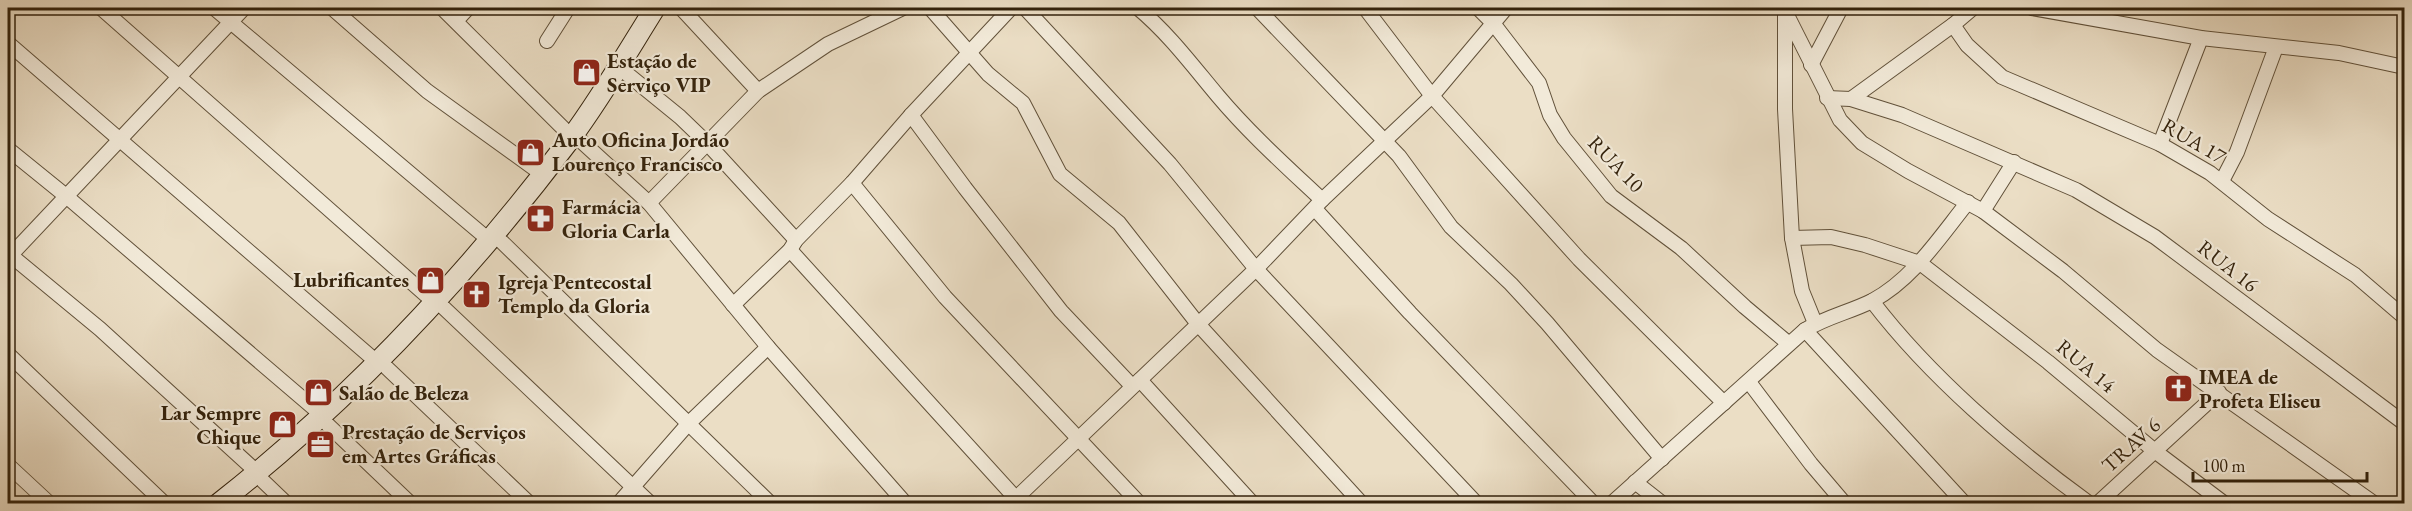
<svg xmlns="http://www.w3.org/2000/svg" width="2412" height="511" font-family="'EB Garamond',serif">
<rect width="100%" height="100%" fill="#ebdec5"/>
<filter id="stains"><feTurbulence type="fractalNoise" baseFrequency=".00333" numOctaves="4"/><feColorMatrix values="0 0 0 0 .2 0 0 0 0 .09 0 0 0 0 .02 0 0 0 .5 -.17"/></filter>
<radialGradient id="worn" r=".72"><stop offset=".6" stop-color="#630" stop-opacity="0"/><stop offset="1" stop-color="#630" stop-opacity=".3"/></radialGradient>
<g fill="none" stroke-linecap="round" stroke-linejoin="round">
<defs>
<g id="street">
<path d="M101,8L435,303"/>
<path d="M214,8L489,240"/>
<path d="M332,8L427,91L542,174"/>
<path d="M442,8L572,137"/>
<path d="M681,8L758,91"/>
<path d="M930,8L988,74L1023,103L1060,174L1119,223L1198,324L1362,504"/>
<path d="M1025,8L1170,164L1256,269L1477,504"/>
<path d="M1138,8C1169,34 1192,65 1218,96C1250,134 1287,167 1322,200"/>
<path d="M1257,8L1399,156L1451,227L1511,284L1547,323L1662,459"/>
<path d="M1365,8L1432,96L1579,259L1724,403"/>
<path d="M1478,8L1493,23L1539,83L1550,115L1564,138L1611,196L1681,248L1745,307L1788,343"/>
<path d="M1785,8L1786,13L1840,120L1862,143L1908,171L1983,211L2063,271L2157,350L2375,504"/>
<path d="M2032,8L2201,38L2339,53L2404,67"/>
<path d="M1785,15V109L1792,238L1802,291L1815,323"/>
<path d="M456,21L468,8"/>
<path d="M1953,25L1967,45L2002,77L2160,144L2210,173L2268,219L2355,275L2404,317"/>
<path d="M547,41L568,8"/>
<path d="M8,43L378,363"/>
<path d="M1811,65L1841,8"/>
<path d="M626,73L680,117L707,143L796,240"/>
<path d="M1827,98L1851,99L1902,115L2076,190L2155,237L2404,423"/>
<path d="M1851,99L1953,25L1973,8"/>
<path d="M911,115L965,188L1061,311L1132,386"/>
<path d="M580,140L649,203L768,347L906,504"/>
<path d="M2160,144L2201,38"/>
<path d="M8,149L66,196L323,416"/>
<path d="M2222,181L2237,152L2276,47"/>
<path d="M852,183L945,297L1140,504"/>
<path d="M649,203L758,91L828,44L903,8"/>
<path d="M1315,209L1410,313L1594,504"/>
<path d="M1983,211L2014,162"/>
<path d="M1792,238L1831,237L1865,245L1920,263L2048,362L2156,452L2225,504"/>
<path d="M502,242L771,504"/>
<path d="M790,250L1021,504"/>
<path d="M8,253L100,329L258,473"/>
<path d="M8,258L244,8"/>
<path d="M1872,301C1929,376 2013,448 2090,504"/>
<path d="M733,305L790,250L796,240L852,183L911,115L1011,8"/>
<path d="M444,308L651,504"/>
<path d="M1805,330L1965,504"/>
<path d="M8,354L165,504"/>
<path d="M387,368L530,504"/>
<path d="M1140,380L1253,504"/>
<path d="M1749,382L1811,464L1845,504"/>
<path d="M328,425L411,504"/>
<path d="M8,465L50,504"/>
<path d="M263,481L287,504"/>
<path d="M1635,482L1663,504"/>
<path d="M618,504L688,424L768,347"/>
<path d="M1010,504L1256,269L1322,200L1432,96L1506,8"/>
<path d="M1611,504L1805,330C1826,317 1850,312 1872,301C1913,279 1939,238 1968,202"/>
<path d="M2097,504L2219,392"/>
</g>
<path id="secondary" d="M218,504C352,399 469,273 571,138C602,96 628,51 655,8"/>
</defs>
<use href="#street" stroke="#61513a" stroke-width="16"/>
<use href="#secondary" stroke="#33220c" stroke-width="22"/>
<use href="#street" stroke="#f2ead9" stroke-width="14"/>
<use href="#secondary" stroke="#f2ead9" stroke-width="20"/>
</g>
<defs>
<symbol id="shop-square" viewBox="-11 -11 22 22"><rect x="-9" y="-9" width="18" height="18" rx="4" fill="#8f2418" stroke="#f2ead9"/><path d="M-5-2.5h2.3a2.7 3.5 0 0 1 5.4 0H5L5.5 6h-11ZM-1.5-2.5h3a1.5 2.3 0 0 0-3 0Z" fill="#fff"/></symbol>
<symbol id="pharmacy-square" viewBox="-11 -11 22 22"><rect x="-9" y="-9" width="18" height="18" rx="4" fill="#8f2418" stroke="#f2ead9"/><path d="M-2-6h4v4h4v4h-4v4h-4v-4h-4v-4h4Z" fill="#fff"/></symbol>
<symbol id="church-square" viewBox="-11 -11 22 22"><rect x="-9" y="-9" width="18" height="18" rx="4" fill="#8f2418" stroke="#f2ead9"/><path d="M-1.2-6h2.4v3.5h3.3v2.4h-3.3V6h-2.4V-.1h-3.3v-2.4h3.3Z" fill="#fff"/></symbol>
<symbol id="office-square" viewBox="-11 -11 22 22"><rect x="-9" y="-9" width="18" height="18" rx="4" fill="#8f2418" stroke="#f2ead9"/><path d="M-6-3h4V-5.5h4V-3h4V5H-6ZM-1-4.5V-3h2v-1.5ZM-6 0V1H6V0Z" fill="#fff"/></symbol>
</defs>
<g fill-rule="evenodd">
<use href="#shop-square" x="570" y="56" width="33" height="33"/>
<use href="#shop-square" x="514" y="136" width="33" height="33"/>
<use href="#pharmacy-square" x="524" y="202" width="33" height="33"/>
<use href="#shop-square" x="414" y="264" width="33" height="33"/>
<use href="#church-square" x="460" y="278" width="33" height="33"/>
<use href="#church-square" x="2162" y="372" width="33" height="33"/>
<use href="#shop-square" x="302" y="376" width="33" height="33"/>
<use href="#shop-square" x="266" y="408" width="33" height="33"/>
<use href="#office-square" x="304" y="428" width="33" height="33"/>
</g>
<g text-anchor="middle" stroke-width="4.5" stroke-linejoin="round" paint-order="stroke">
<g font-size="21" font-weight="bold" fill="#33220c" stroke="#f2ead9" text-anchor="start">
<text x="607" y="68">Estação de<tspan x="607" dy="24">Serviço VIP</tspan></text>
<text x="552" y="147">Auto Oficina Jordão<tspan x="552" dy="24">Lourenço Francisco</tspan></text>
<text x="562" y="214">Farmácia<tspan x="562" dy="24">Gloria Carla</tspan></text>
<text x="409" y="287" text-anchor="end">Lubrificantes</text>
<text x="498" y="289">Igreja Pentecostal<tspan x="498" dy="24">Templo da Gloria</tspan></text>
<text x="2199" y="384">IMEA de<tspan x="2199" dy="24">Profeta Eliseu</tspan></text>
<text x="339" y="400">Salão de Beleza</text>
<text x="261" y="420" text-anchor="end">Lar Sempre<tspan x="261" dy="24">Chique</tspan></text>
<text x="342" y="439">Prestação de Serviços<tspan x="342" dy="24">em Artes Gráficas</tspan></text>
</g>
<g font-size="21" fill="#33220c" stroke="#f2ead9">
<text transform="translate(2194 141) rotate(30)" y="7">RUA 17</text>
<text transform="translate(1616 164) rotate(46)" y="7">RUA 10</text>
<text transform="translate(2228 266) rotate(38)" y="7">RUA 16</text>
<text transform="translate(2086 366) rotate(40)" y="7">RUA 14</text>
<text transform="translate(2131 445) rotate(-42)" y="7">TRAV 6</text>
</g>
</g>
<rect width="2412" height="511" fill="none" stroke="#ebdec5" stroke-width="30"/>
<rect x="9" y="9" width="2394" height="493" fill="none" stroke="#33220c" stroke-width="3"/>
<rect x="15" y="15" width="2382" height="481" fill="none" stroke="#33220c" stroke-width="1.5"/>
<path d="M2193 472v9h174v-9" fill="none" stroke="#33220c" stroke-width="3"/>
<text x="2202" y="472" font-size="18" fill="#33220c" stroke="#f2ead9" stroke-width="4.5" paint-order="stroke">100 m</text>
<rect width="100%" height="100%" filter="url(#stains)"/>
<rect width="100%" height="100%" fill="url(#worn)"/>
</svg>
